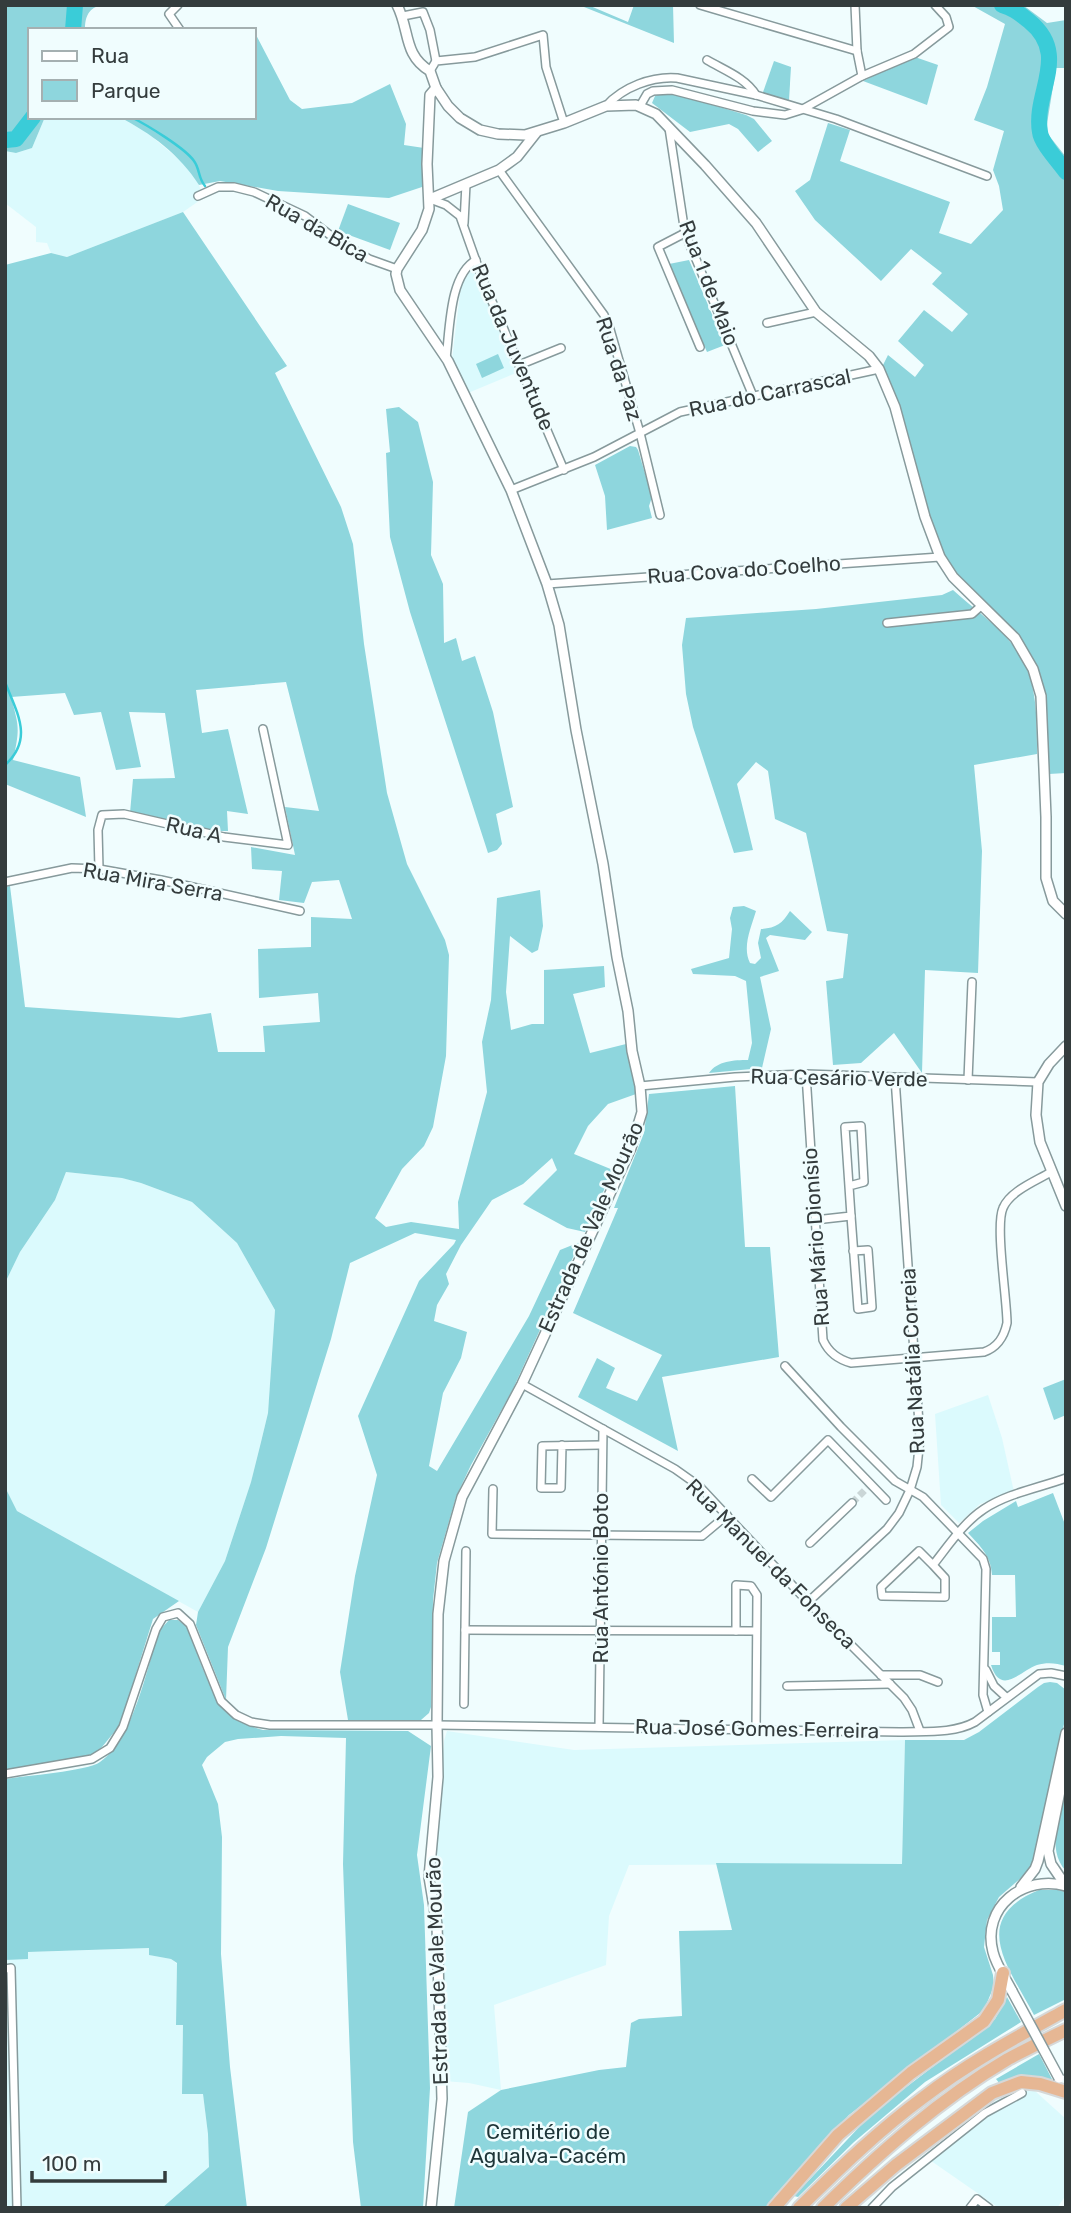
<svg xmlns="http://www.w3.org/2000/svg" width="1071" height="2213" font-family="Rubik,sans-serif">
<rect width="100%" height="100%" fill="#f0fdfe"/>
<g fill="#dbfafd">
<path d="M45,117H119L145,131L188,167L199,185L203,198L183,212L67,257L51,253L47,243L36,242V227L5,203V151L16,153L32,148Z"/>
<path d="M473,267L516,373L468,393L452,359L461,285Z"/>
<path d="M66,1172L123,1178L141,1183L192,1202L237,1243L275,1310L268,1413L251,1482L225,1561L198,1612L17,1511L5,1487V1283L20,1252L55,1200Z"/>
<path d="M988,1395L1002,1438L1014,1492L980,1504L959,1523L941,1505L935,1414Z"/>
<path d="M447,1731L574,1750L905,1740L902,1864L629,1865L609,1916L606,1965L494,2005L501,2090L469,2083L444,2081L440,1923L434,1867L444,1741Z"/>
<path d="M149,1948L150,1955L171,1959L177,1964L176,2024L183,2025L182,2093L203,2094L208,2134L209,2167L193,2208H5V1953Z"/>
<path d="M1020,2088L1035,2091L1066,2119V2195L1057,2208H999L924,2156L989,2104Z"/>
</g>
<g fill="#8ed6dd">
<path d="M5,5H102C88,8 85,17 85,30H30V117H45L32,148L16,153L5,151Z"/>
<path d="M579,5H588L628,22L634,5L646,7L673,5L674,43Z"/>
<path d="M971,5H1023L1047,23L1066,20V68H1056L1047,124V133L1066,157V773L1049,774C1046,706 1054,669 1001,617C980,598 957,580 944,554C931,526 924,496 916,467C906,432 896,399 883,365L888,355L915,377L924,365L898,341L924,310L952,332L968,314L932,284L942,273L911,249L881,281L815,220L795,191L810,180L828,123L850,130L840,161L950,202L939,233L971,244L1003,210L999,186L993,170L1004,131L974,120L987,87L1005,24Z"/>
<path d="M254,31L290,100L302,109L352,103L390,84L406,124L404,145L424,148L422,187L389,198L278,191L220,181L199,185C180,155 151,133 119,117H254Z"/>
<path d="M912,56L938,65L927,105L863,81Z"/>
<path d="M774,61L791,67L789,100L762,95Z"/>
<path d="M663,93H674L746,115L754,119L772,141L758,152L738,129L729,124L690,132L652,103L655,96Z"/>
<path d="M348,204L400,223L390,250L338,231Z"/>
<path d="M183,212L287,366L275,373L341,507L353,544L364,644L387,793L407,864L445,940L449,955L446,1056L433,1127L424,1146L402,1169L375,1218L386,1227L411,1222L459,1229L458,1202L487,1092L482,1042L491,1000L497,898L540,890L543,926L538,950L532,953L510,936L506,992L511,1030L532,1024H544V970L604,966L605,987L573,994L590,1053L626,1044L636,1094L608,1104L588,1126L574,1154L613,1170L585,1232L567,1228L523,1204L557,1170L552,1158L523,1184L492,1200L461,1245L446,1274L449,1284L437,1305L434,1321L467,1332L461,1358L443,1393L429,1466L437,1471L529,1316L560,1250L580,1242L513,1389L471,1465L456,1497L437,1563L433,1600L431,1707L429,1713L421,1720H348L340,1672L355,1576L377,1475L358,1416L419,1281L454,1244L456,1240L415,1233L350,1263L331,1339L266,1548L228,1647L226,1700L196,1625L198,1612L225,1561L251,1482L261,1442L268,1413L275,1310L237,1243L192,1202L141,1183L122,1178L66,1172L55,1200L20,1252L5,1283V887L10,886L25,1007L179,1018L211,1013L218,1052H265L263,1026L320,1022L318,993L259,998L258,949L311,947V917L352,919L339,880L312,882L304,903L279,900L282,871L252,869L251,847L295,855L285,807L319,811L286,682L196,690L202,733L228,729L248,814L227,811L228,831H207L130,813L133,779L175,778L165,713L129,712L141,767L116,770L101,712L74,715L65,693L11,697C19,727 20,728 13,760L80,777L86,817L5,784V265L51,253L67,257Z"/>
<path d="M689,260L725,345L707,352L669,264Z"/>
<path d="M498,354L504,368L482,378L476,364Z"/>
<path d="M399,407L418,422L433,482L431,555L443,584L444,643L456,638L462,661L475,656L493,712L513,807L496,814L502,844L497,850L488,853L410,612L390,537L386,453L390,452L386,409Z"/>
<path d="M630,446L636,447L638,450L652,497L649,506L652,518L607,530L605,496L595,465Z"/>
<path d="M953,590C973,608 997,625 1013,645C1038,676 1037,717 1037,754L974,765L982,851L978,973L925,970L922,1073L894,1033L861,1063L833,1065L826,981L843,978L848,934L827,931L806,833L775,819L768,771L756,762L737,784L753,850L734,853L693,727L686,694L682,645L686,618L816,609L942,595Z"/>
<path d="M744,906L756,911C751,928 742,947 750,963L755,964L761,958L758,943L761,929C776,928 782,924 790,911L812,932L805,940L770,935L766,938L779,971L760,977L771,1029L762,1068L709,1073C717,1061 734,1060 748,1060L752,1043L746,981L735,976L693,974L691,969L729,958L732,929L730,918L733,907Z"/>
<path d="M735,1086L745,1247H770L779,1357L662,1377L678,1451L578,1397L597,1358L615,1368L606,1388L637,1401L662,1355L573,1313L618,1208H614L644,1133L649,1094Z"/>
<path d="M1066,1379V1415L1054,1420L1043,1388Z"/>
<path d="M5,1487L17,1511L179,1601L153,1619L120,1725L102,1747L94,1754L84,1758L5,1770Z"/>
<path d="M1053,1493L1066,1527V1666C1056,1663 1047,1662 1037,1665C1021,1670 1001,1697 991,1665H1000V1652H992V1617H1016L1015,1575H992C991,1556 981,1547 968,1533L983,1521L1016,1501L1018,1507Z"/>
<path d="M169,1620H178L187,1627C205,1670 212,1717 263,1730L408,1731L431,1746L417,1855L424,1905L430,2088L423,2208H361L353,2142L343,1864L346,1738L281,1736L238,1739L225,1742L207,1757L202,1765L218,1804L222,1837L221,1954L230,2067L247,2208H162L209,2167L208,2134L203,2094H182L183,2025H176L177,1963L171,1959L149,1955V1948L28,1952V1959L5,1960V1779C24,1776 88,1771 100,1762C133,1740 147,1668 159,1631Z"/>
<path d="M1050,1682L1057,1683L1066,1690V1715L1033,1865L1029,1871L999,1897L987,1920L984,1947L993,1975L994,1986L984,2010L849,2115L775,2195L766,2208H454L468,2112L501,2090L599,2070L626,2067L631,2023L639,2019L682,2016L679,1931L732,1930L716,1863L902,1864L905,1740H964L979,1732L1038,1687L1044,1683Z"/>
<path d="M1066,1786V1871C1045,1849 1061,1812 1066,1786Z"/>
<path d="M1039,1890H1058L1066,1892V1999L1034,2015C1010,1969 967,1919 1039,1890Z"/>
<path d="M1007,1997L1021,2022L925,2082L854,2142L798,2197L794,2196L864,2122L896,2095L995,2019Z"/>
<path d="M1039,2054L1053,2081C1029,2079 1024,2073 1000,2084L996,2079Z"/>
</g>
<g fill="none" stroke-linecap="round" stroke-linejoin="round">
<g stroke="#3accd8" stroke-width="2.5">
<path d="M131,117C147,125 185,148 194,161C200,169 198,178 205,186"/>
<path d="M5,682C17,713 34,739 5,765"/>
</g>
<g stroke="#3accd8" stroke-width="16">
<path d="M1002,5C1013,8 1020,14 1029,21C1071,55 1033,92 1040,132C1041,143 1059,162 1066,172"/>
<path d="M73,30L75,5"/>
<path d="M6,140L16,139L33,117"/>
</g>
<path stroke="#cad6d7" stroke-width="7" stroke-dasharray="7 3.5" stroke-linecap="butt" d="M852,1503L867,1488"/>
<defs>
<g id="minor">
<path d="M178,5L169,14L180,30"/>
<path d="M700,5L857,51"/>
<path d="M403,16L423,12L430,30L436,61"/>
<path d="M707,60C724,70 746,78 756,95"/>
<path d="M430,71L436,61L475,57L543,35L546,67L564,123"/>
<path d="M862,76L914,54L949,27L946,17L935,5"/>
<path d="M606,106C623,87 652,76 677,78L756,95L836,119L987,176"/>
<path d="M640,106L647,94L653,91L672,90L753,111L785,115L801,110L862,76L857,51L855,5"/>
<path d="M669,128L685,233L753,396"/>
<path d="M499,170L604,315L609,326L640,433L660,515"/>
<path d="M198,196L218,187H234L254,192L305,216L330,235L369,259L397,269"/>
<path d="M430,199L446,205L460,216L482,278L564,470"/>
<path d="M464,223L466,184"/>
<path d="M685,233L658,247L700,347"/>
<path d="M767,323L816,312"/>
<path d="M446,358C450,330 449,275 476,260"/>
<path d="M519,365L561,348"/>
<path d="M511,490L594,457L680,412L879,369"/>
<path d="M547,584L940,557"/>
<path d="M887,623L972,614L981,606"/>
<path d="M99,869L98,830L102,815L124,814L224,837L288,845L263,729"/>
<path d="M5,882L72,868L99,869L161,880L300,911"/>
<path d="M806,1074L823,1340C829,1353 838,1359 851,1363L984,1352C998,1347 1004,1337 1007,1323C1007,1299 995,1226 1003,1208C1010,1191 1036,1181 1051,1172"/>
<path d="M968,1080L972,982"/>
<path d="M640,1086L735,1077L806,1074L1038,1082"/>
<path d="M851,1216L858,1309L872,1307L868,1250L853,1251"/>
<path d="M815,1220L851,1216L845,1127L861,1126L864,1182L849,1186"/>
<path d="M785,1366L841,1427L895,1481L923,1497L983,1559L986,1569L983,1695L988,1712"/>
<path d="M522,1384L675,1469L699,1486L808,1602L904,1698L912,1710L920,1731"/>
<path d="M562,1445L561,1488H541L542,1446L601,1445"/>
<path d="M752,1479L771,1497L828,1440L886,1500"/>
<path d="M493,1489L492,1534L702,1536L727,1515"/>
<path d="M810,1543L852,1503"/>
<path d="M933,1565L945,1578V1597L882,1596L881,1587L919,1551L933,1565C948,1546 964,1522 984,1509C1008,1493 1039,1488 1066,1478"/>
<path d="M808,1602L887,1529L899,1513L910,1490L917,1467L920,1438L895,1078"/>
<path d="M465,1630L756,1631"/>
<path d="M736,1631V1585L751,1586L757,1595L756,1729"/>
<path d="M986,1670L994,1686L1006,1697"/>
<path d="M881,1675H920L938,1682"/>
<path d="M787,1686L890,1684"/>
<path d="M464,1704L466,1551"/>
<path d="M599,1727L603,1429"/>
<path d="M5,1774L92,1759L110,1748L123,1727L156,1629L163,1617L178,1613L190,1624L221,1701L236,1715L251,1722L270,1725H437L900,1732C925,1731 953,1734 975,1722L1039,1674L1051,1673L1066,1676"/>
<path d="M5,1969L11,1968L17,2208"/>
<path d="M872,2208L892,2187L985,2113L1022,2093"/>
<path d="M970,2208L977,2199L989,2208"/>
</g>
<g id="tertiary">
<path d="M397,5C410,30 403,55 430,71L436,88L448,106L460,118L480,130L498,134L525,135L564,123L606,106L636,105L656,114L705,165L756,223L816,312L869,356L879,369L895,407L925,517L940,557L953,577L1015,638L1033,669L1041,696L1046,817V878L1053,901L1066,914"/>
<path d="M430,199L499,170L517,157L536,133"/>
<path d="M1066,1046L1049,1064L1038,1082L1036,1115L1040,1142L1066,1206"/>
<path d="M1066,1761L1048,1851L1051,1864L1066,1886"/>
<path d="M1021,1887L1035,1869L1038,1861L1066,1733"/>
<path d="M1012,1991C1006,1979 996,1965 993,1952C981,1907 1024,1874 1066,1886"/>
<path d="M431,2208L442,2099L437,1925L429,1877L438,1777L437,1725L438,1614L444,1561L462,1497L522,1384L631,1148L642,1112L640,1086L632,1051L628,1011L617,957L603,864L576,730L559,625L547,584L511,490L448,361L400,290L396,274L397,269L422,230L429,209L427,164L430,95L436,88"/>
</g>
<g id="trunk">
<path d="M774,2208L838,2135L911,2073L984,2021L998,2000L1003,1973"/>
<path d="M799,2208C839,2169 879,2130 924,2097C968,2063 1017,2037 1066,2010"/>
<path d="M823,2208C879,2153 940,2099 1008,2059C1027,2049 1047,2039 1066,2030"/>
<path d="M846,2208L896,2165L992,2093L1021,2082L1040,2084L1066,2092"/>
</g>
</defs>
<use href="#minor" stroke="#879a9c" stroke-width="10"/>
<use href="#tertiary" stroke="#879a9c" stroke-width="12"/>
<use href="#trunk" stroke="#d6d8d8" stroke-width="16"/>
<use href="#minor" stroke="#fff" stroke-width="7"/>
<use href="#tertiary" stroke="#fff" stroke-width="9"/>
<use href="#trunk" stroke="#e6b794" stroke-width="12"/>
<defs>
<path id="tertiary-bridge" d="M1012,1991L1059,2078"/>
</defs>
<use href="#tertiary-bridge" stroke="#879a9c" stroke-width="12" stroke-linecap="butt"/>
<use href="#tertiary-bridge" stroke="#fff" stroke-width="9"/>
</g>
<g text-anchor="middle" stroke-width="5" stroke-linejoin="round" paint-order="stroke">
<g font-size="21" fill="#343c3d" stroke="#f0fdfe">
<text transform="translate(317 228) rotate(30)" y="7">Rua da Bica</text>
<text transform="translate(709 283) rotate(69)" y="7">Rua 1 de Maio</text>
<text transform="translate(513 347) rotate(67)" y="7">Rua da Juventude</text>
<text transform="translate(619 369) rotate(72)" y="7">Rua da Paz</text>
<text transform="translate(770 393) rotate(-12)" y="7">Rua do Carrascal</text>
<text transform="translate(744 570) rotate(-4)" y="7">Rua Cova do Coelho</text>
<text transform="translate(194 830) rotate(13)" y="7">Rua A</text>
<text transform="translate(153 882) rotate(10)" y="7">Rua Mira Serra</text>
<text transform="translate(839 1078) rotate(1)" y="7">Rua Cesário Verde</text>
<text transform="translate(591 1227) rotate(-66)" y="7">Estrada de Vale Mourão</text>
<text transform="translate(816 1237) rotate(-94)" y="7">Rua Mário Dionísio</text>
<text transform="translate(913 1361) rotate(-93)" y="7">Rua Natália Correia</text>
<text transform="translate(771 1564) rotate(45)" y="7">Rua Manuel da Fonseca</text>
<text transform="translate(601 1578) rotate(-90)" y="7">Rua António Boto</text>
<text transform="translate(757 1729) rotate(1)" y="7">Rua José Gomes Ferreira</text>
<text transform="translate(437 1971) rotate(-92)" y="7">Estrada de Vale Mourão</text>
</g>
<g font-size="21" fill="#1e3538" stroke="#f0fdfe">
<text x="548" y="2139">Cemitério de<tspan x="548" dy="24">Agualva-Cacém</tspan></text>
</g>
</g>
<rect width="1071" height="2213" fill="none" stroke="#343c3d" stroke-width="14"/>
<rect x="28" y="28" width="228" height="91" fill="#f0fdfe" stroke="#a5b0b1" stroke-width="2"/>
<rect x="42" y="51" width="35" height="10" fill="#ffffff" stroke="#a5b0b1" stroke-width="2"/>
<text x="91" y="63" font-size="21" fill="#343c3d">Rua</text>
<rect x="42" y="80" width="35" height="21" fill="#8ed6dd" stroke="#a5b0b1" stroke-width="2"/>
<text x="91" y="98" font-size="21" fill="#343c3d">Parque</text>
<path d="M32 2171v10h133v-10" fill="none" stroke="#343c3d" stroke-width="3.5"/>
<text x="42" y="2171" font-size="21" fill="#343c3d" stroke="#f0fdfe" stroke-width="5" paint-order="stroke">100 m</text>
</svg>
